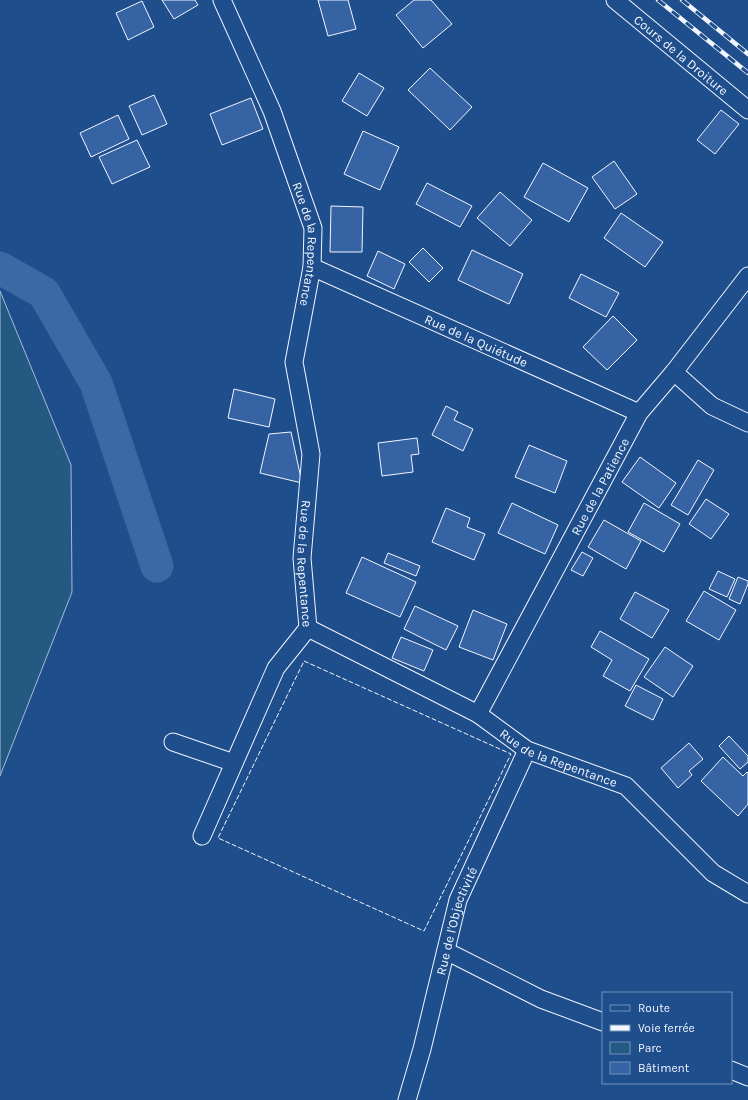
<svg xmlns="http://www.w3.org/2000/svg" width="748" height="1100" font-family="Karla,sans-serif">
<rect width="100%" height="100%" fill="#1f4e8c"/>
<path fill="#245a82" stroke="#a8bbd7" d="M0,291L71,465L72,592L0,776Z"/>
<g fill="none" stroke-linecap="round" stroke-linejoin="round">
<path stroke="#3b69a3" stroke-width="33" d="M0,268L44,293L96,383L157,566"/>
</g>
<g fill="#3563a3" stroke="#f2f6ff">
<path d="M162,0H195L198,5L174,19Z"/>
<path d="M318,0H348L356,29L328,36Z"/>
<path d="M414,0H431L452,24L423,48L396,15Z"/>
<path d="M142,1L154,27L128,40L116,13Z"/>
<path d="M430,68L472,107L450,130L408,90Z"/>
<path d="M359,73L384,88L367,116L342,101Z"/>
<path d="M154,95L167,124L142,135L129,106Z"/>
<path d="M251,98L263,129L222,145L210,114Z"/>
<path d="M721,110L739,124L715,154L697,140Z"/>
<path d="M118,115L129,139L91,157L80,133Z"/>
<path d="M363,131L399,147L380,190L344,174Z"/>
<path d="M137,140L150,167L112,184L99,157Z"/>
<path d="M614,161L637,194L615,209L592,177Z"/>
<path d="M543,163L588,188L569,222L524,197Z"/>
<path d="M427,183L472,206L460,227L416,204Z"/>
<path d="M500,192L532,220L510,246L477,218Z"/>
<path d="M331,206L363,207L362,252H330Z"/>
<path d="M621,213L663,242L645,267L604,238Z"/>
<path d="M423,248L443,268L429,282L409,262Z"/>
<path d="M472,250L523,274L509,304L458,280Z"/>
<path d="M378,251L405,264L394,289L367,276Z"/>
<path d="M581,274L619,293L606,317L569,298Z"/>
<path d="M613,316L637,340L607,370L583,347Z"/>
<path d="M234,389L275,399L269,427L228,418Z"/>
<path d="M446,406L458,412L454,420L473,429L463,451L432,435Z"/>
<path d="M291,432L302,483L260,473L269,434Z"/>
<path d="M417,438L419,454L411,455L413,472L382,476L378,443Z"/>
<path d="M529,445L567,461L555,493L515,477Z"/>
<path d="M640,457L676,483L659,508L622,482Z"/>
<path d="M698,460L714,470L688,515L671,505Z"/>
<path d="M706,499L729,514L711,539L689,524Z"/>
<path d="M512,503L558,525L545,554L498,533Z"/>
<path d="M644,503L680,524L664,552L628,532Z"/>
<path d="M446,508L470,518L467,527L485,534L474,560L432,542Z"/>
<path d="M604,520L641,541L626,569L588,547Z"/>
<path d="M582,552L593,558L583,576L571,570Z"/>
<path d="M388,553L420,566L416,576L384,563Z"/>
<path d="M362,557L416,582L400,617L346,593Z"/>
<path d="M718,571L735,579L727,597L709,589Z"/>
<path d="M738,577L748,581V584L740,604L729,599Z"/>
<path d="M704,591L736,610L719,640L686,621Z"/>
<path d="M635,592L669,610L652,638L620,619Z"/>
<path d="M415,606L458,626L446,650L404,629Z"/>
<path d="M473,610L507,624L493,660L459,647Z"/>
<path d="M600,631L649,659L630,691L603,676L612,660L591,647Z"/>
<path d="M401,637L433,650L424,671L392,658Z"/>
<path d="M665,647L693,666L673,697L644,677Z"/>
<path d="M636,685L663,699L653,720L625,706Z"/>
<path d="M729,736L748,756V762L740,769L719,746Z"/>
<path d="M689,743L703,759L689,771L692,775L678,788L661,768Z"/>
<path d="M723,757L743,776L747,772L748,773V804L738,816L701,781Z"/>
</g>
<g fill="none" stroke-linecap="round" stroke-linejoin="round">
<defs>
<g id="street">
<path id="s1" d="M222,0L272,111L313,228L312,267L294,362L311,454L302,558L308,628L478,714L527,750L626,786L713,873L748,894"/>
<path id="s2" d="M615,0L748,110"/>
<path id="s3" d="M312,267L639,413"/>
<path d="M674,372L712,406L748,423"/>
<path id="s4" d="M478,714L639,413L674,372L748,276"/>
<path d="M173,742L234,763"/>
<path d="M202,836L276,668L308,628"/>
<path d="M446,951L541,999L603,1022"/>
<path d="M731,1070L748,1077"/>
<path id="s5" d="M407,1100L422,1049L458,900L527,750"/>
</g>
</defs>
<use href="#street" stroke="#f2f6ff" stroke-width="19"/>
<use href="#street" stroke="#1f4e8c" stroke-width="17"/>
<defs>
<g id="rail">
<path d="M658,0L748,73"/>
<path d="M682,0L748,54"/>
</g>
</defs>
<use href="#rail" stroke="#f2f6ff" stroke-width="4.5"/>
<use href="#rail" stroke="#1f4e8c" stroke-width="3" stroke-dasharray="9" stroke-linecap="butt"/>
<path stroke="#f2f6ff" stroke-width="1" stroke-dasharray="5 2" stroke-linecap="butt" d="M304,661L511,754L424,931L218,838Z"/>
</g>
<g text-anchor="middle" stroke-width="3" stroke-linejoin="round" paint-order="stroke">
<g font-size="13" fill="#f2f6ff" stroke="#1f4e8c">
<text dy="5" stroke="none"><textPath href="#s2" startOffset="86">Cours de la Droiture</textPath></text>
<text dy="5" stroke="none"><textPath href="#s1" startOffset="261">Rue de la Repentance</textPath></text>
<text dy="5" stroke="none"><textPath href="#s3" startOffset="180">Rue de la Quiétude</textPath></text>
<text dy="5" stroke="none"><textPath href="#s4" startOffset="258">Rue de la Patience</textPath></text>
<text dy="5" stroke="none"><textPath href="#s1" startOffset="585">Rue de la Repentance</textPath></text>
<text dy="5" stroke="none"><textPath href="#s1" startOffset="933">Rue de la Repentance</textPath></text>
<text dy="5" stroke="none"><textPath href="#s5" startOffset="186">Rue de l'Objectivité</textPath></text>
</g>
</g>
<rect x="602" y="992" width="130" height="92" fill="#1f4e8c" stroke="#7391ba"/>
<rect x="610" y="1005" width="20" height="6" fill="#1f4e8c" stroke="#7391ba"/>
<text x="638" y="1012" font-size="12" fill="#f2f6ff">Route</text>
<rect x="610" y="1025" width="20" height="6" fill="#f2f6ff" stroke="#7391ba"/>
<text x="638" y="1032" font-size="12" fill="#f2f6ff">Voie ferrée</text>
<rect x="610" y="1042" width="20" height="12" fill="#245a82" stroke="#7391ba"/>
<text x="638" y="1052" font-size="12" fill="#f2f6ff">Parc</text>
<rect x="610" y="1062" width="20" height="12" fill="#3563a3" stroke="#7391ba"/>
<text x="638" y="1072" font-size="12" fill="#f2f6ff">Bâtiment</text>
</svg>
